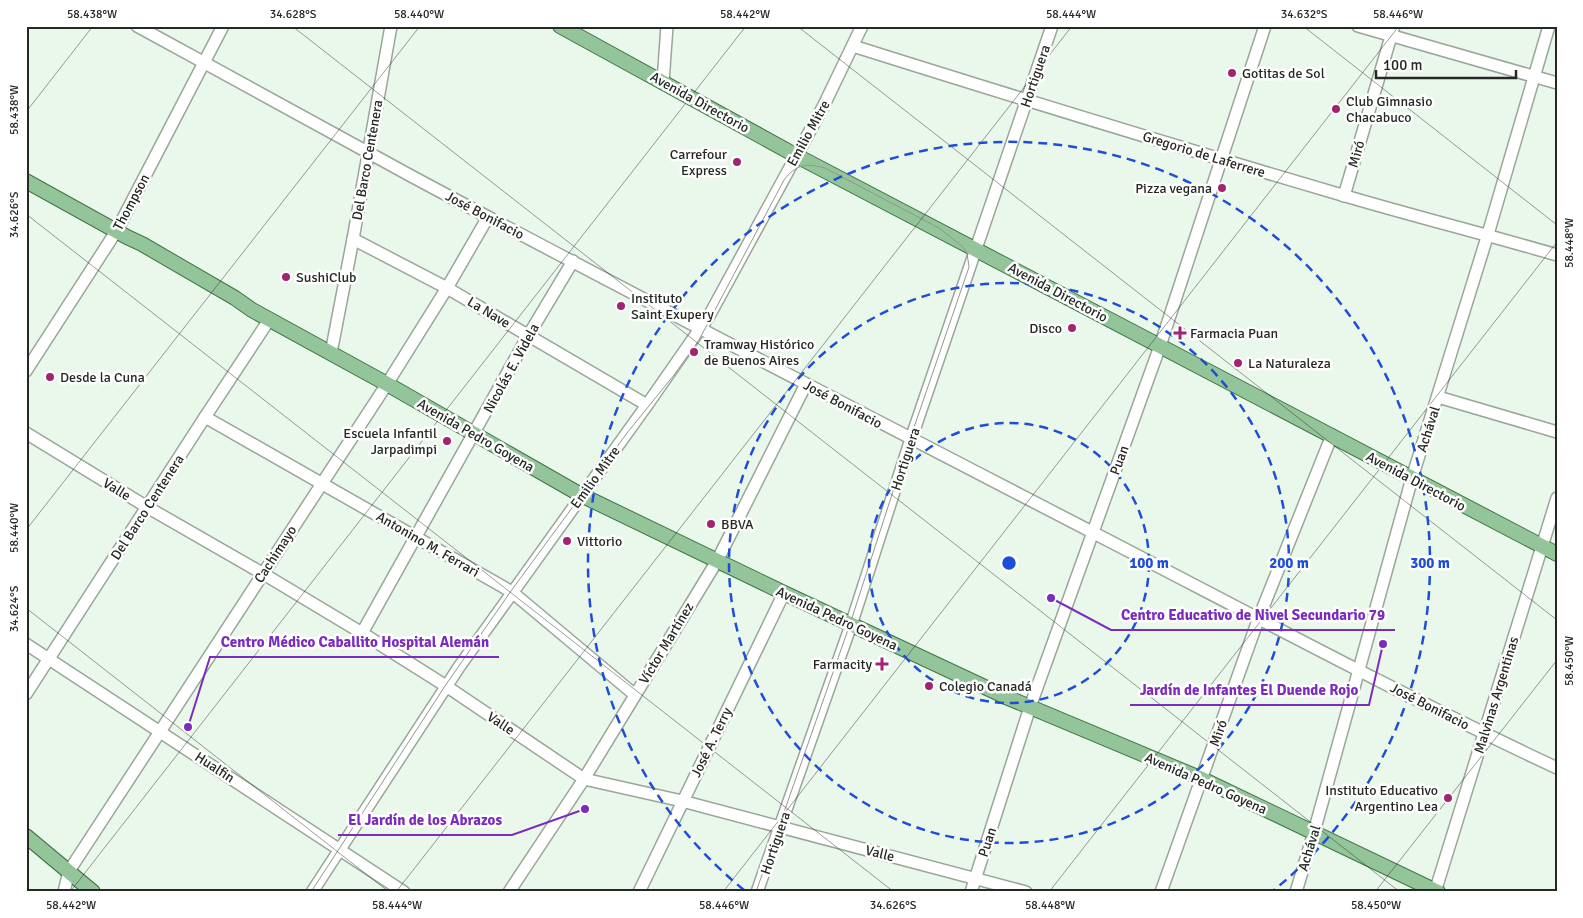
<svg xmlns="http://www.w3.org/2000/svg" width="1583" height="918" font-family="Signika,sans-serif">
<rect width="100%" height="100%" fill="#eaf7eb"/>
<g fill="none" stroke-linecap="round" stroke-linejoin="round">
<defs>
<g id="minor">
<path d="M137,26C229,76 320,127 413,177C637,297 864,414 1090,531C1245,611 1399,694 1557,768"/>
<path d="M1358,26L1557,83"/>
<path d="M853,46C1015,97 1178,147 1342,195C1413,216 1485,234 1557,255"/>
<path d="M663,82L667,26"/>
<path d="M1344,196L1394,26"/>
<path d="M353,239L447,288L647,405"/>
<path d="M331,353L353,239L391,26"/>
<path d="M26,371L117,230L223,26"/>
<path d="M1438,397L1557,432"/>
<path d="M205,417L512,592L635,695"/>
<path d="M26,433L147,507L262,573L362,633L446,686L584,779L682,801L1026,892"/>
<path d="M362,633L528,336L573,261"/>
<path d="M26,644L404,892"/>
<path d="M26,694L205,417L269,320"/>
<path d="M64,892L69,871L387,384L447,288L488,217"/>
<path d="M312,892L459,667L647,405L709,316L824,105L862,26"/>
<path d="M509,892L584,779L717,561L806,384"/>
<path d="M639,892L784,593"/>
<path d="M757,892L851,625L911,439L1052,26"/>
<path d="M971,892L1030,707L1160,346L1265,26"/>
<path d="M1161,892L1258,620L1332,435"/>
<path d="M1296,892L1314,832L1412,478L1488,234L1549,26"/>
<path d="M1435,892L1557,498"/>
</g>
<g id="major">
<path d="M560,26L795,155L1557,554"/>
<path d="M26,181L127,237L142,244L235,298L252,310L387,384L581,495L784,593L1006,697L1202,779L1438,892"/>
<path d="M26,836L93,892"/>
</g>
</defs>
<use href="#minor" stroke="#99a69a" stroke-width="14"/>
<use href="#major" stroke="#3e7644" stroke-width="16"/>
<use href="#minor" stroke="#fff" stroke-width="11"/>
<use href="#major" stroke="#94c59a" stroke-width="14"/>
<path stroke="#8f9890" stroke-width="1" d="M311,892L445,686L511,591L627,433L674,375L699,340L784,180C796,164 807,163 825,168L939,228L962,246L967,253L969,267L910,439L850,624L756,892"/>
</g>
<path fill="none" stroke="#242924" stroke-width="1" stroke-opacity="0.45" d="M292,26L1400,892M797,26L1557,620M1303,26L1557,225M26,112L93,26M26,214L894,892M26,530L420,26M26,608L389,892M70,892L746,26M396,892L1072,26M723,892L1399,26M1049,892L1557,242M1375,892L1557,660"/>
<g fill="none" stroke="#1d4ed8" stroke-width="2.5" stroke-dasharray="9 6">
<circle cx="1009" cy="563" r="140"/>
<circle cx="1009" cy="563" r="280"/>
<path d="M744 890A421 421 0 1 1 1274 890"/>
</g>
<g fill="#a32373" stroke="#fff" stroke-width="2">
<circle cx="1232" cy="73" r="5"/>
<circle cx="1336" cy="109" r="5"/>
<circle cx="737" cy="162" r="5"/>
<circle cx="1222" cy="188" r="5"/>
<circle cx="286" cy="277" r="5"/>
<circle cx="621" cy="306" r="5"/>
<circle cx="1072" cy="328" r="5"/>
<path d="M1177.5 325.5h5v5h5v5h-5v5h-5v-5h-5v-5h5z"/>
<circle cx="694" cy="352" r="5"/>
<circle cx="1238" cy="363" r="5"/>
<circle cx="50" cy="377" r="5"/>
<circle cx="447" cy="441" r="5"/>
<circle cx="711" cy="524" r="5"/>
<circle cx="567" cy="541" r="5"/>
<path d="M879.5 656.5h5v5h5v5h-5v5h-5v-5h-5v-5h5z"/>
<circle cx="929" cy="686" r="5"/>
<circle cx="1448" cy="798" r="5"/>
</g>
<g text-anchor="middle" stroke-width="5" stroke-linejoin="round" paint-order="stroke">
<g font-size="14" fill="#242924" stroke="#fff" text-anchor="start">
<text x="1242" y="78">Gotitas de Sol</text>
<text x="1346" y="106">Club Gimnasio<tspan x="1346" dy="16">Chacabuco</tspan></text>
<text x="727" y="159" text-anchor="end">Carrefour<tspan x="727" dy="16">Express</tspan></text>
<text x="1212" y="193" text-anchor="end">Pizza vegana</text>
<text x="296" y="282">SushiClub</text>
<text x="631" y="303">Instituto<tspan x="631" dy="16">Saint Exupery</tspan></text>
<text x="1062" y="333" text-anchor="end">Disco</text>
<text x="1190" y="338">Farmacia Puan</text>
<text x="704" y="349">Tramway Histórico<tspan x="704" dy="16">de Buenos Aires</tspan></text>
<text x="1248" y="368">La Naturaleza</text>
<text x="60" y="382">Desde la Cuna</text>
<text x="437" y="438" text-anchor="end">Escuela Infantil<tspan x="437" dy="16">Jarpadimpi</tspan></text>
<text x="721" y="529">BBVA</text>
<text x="577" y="546">Vittorio</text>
<text x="872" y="669" text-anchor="end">Farmacity</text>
<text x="939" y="691">Colegio Canadá</text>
<text x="1438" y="795" text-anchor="end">Instituto Educativo<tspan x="1438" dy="16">Argentino Lea</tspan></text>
</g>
<g font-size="14" fill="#242924" stroke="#fff">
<text transform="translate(1035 76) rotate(-71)" y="5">Hortiguera</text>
<text transform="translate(700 102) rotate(29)" y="5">Avenida Directorio</text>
<text transform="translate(808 133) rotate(-61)" y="5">Emilio Mitre</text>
<text transform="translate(1204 154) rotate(17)" y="5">Gregorio de Laferrere</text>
<text transform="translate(1356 154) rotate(-74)" y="5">Miró</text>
<text transform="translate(367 160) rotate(-80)" y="5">Del Barco Centenera</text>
<text transform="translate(131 202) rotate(-62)" y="5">Thompson</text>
<text transform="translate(485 215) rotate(28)" y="5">José Bonifacio</text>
<text transform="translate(1058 292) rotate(28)" y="5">Avenida Directorio</text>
<text transform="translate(489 312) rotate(31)" y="5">La Nave</text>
<text transform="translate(511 368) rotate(-61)" y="5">Nicolás E. Videla</text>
<text transform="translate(843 404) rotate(28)" y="5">José Bonifacio</text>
<text transform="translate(1428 429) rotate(-72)" y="5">Achával</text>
<text transform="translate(476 435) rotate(30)" y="5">Avenida Pedro Goyena</text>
<text transform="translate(905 459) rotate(-72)" y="5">Hortiguera</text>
<text transform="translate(1119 460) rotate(-70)" y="5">Puan</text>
<text transform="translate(595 477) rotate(-54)" y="5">Emilio Mitre</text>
<text transform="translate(1416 481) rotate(28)" y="5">Avenida Directorio</text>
<text transform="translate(117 489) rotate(32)" y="5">Valle</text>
<text transform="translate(147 507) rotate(-57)" y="5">Del Barco Centenera</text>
<text transform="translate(428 544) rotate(30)" y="5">Antonino M. Ferrari</text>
<text transform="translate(275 554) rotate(-57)" y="5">Cachimayo</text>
<text transform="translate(837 618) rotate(25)" y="5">Avenida Pedro Goyena</text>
<text transform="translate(666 643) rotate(-59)" y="5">Víctor Martínez</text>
<text transform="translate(1496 695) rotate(-73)" y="5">Malvinas Argentinas</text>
<text transform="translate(1430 706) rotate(27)" y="5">José Bonifacio</text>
<text transform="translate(501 723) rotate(34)" y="5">Valle</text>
<text transform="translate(1218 733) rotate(-70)" y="5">Miró</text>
<text transform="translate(711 742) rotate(-64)" y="5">José A. Terry</text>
<text transform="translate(215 767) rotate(33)" y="5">Hualfin</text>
<text transform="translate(1206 783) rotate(24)" y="5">Avenida Pedro Goyena</text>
<text transform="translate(987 842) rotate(-72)" y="5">Puan</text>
<text transform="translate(775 843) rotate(-71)" y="5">Hortiguera</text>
<text transform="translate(1309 848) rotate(-73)" y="5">Achával</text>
<text transform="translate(880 853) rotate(14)" y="5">Valle</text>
</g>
</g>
<circle cx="1009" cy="563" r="8" fill="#1d4ed8" stroke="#fff" stroke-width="2.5"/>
<g font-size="15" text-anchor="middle" font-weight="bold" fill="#1d4ed8" stroke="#fff" stroke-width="5" stroke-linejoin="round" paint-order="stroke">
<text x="1149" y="568">100 m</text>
<text x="1289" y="568">200 m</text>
<text x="1430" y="568">300 m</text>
</g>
<path fill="none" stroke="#7b2cbf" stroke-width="2" d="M1051 598L1111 630H1395M188 727L210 657H499M1383 644L1369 705H1130M585 809L512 835H338"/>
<g fill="#7b2cbf" stroke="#fff" stroke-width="2">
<circle cx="1051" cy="598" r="5"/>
<circle cx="188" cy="727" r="5"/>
<circle cx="1383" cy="644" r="5"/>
<circle cx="585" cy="809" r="5"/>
</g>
<g font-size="15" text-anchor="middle" font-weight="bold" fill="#7b2cbf" stroke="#fff" stroke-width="5" stroke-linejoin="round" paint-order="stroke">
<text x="1253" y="620">Centro Educativo de Nivel Secundario 79</text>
<text x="355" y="647">Centro Médico Caballito Hospital Alemán</text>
<text x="1249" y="695">Jardín de Infantes El Duende Rojo</text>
<text x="425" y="825">El Jardín de los Abrazos</text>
</g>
<rect width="1583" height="918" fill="none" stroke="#ffffff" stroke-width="55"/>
<path d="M1376 70v8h140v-8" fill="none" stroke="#242924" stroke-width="2.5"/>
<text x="1383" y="70" font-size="15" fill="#242924" stroke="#ffffff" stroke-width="4" paint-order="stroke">100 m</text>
<rect x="28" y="28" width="1528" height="862" fill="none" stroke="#242924" stroke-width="2"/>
<g font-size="12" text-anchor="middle" fill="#242924">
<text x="92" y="18">58.438°W</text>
<text x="293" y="18">34.628°S</text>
<text x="419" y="18">58.440°W</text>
<text x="745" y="18">58.442°W</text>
<text x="1071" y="18">58.444°W</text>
<text x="1304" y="18">34.632°S</text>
<text x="1398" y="18">58.446°W</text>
<text transform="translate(14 110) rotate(-90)" y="4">58.438°W</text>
<text transform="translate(14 215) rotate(-90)" y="4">34.626°S</text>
<text transform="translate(1569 243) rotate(-90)" y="4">58.448°W</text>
<text transform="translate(14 528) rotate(-90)" y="4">58.440°W</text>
<text transform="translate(14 609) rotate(-90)" y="4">34.624°S</text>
<text transform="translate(1569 661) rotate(-90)" y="4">58.450°W</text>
<text x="71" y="909">58.442°W</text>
<text x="397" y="909">58.444°W</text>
<text x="724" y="909">58.446°W</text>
<text x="893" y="909">34.626°S</text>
<text x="1050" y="909">58.448°W</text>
<text x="1376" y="909">58.450°W</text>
</g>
</svg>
